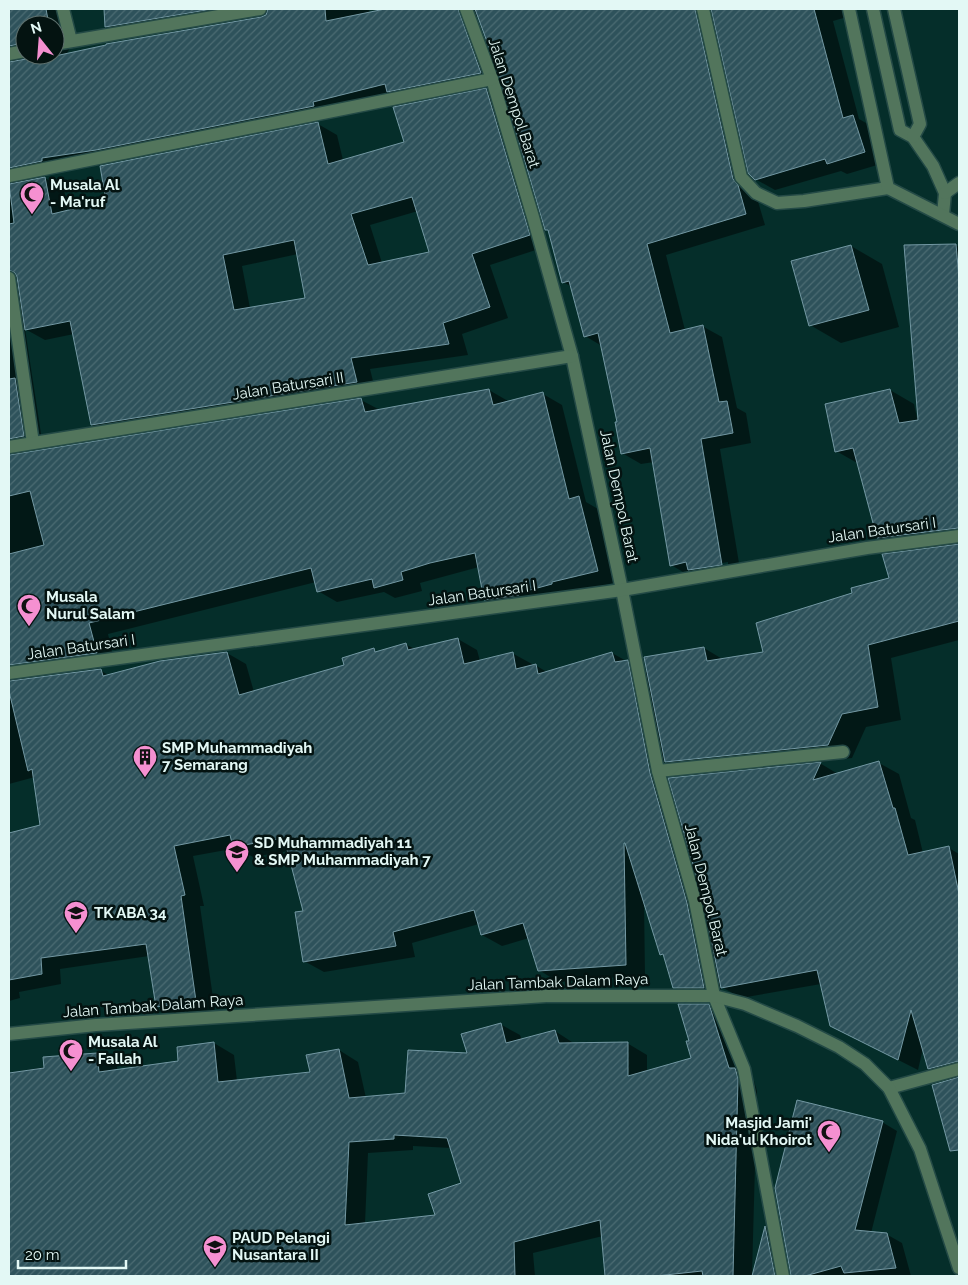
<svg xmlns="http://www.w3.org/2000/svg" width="968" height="1285" font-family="Raleway,sans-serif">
<defs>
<pattern id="building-hatch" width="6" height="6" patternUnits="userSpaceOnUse" patternTransform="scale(1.25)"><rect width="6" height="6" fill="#2e525b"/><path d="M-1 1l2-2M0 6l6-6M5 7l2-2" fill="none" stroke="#4c6c73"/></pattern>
</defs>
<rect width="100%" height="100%" fill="#052e2a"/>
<g fill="#0007" fill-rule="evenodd">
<path d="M9,9H62L70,48L66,55L262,18L271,13L126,38L107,26L106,9H369L370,14L395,18L427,9H853L854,15L833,21L859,119L873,127L884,163L847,174L841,171L775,190L755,179L747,170L752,191L757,198L765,225L666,255L685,330L702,326L722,337L737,408L746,413L751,443L720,449L741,575L690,576L671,565L654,462L641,464L622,453L618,423L602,346L585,336L572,287L563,282L549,231L546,230L501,76L477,13V23L500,84L27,179L23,182L45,178L64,189L68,212L108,202L318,124L337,135L343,160L406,143L486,90L505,101L548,246L490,265L508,318L462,334L468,355L370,369L376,393L112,436L92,425L74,334L45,340L25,329L43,447L24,451L21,455L361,400L380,410L489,390L508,401L543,394L562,405L586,502L598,509L617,582L504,611L485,600L479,567L420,583L422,591L395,598L384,592L337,602L318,591L316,582L108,634L115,664L27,676L21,681L100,670L110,676L227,653L246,664L254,692L346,666L374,650L378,652L405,644L415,649L458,639L477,650L480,661L512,653L532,664V666L535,665L547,672L612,653L648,673L704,648L724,660L765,653L854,594L890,579L904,553L878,538L859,464L836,451L890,390L914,404L917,418H919L906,246L956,245L959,247V640L891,658L901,720L866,727L852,758L818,762L838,774L879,763L899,774L911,818L915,820L923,853L949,848L959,854V1114H958L950,1081L929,1068L923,1048L918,1070L851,1036L821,984L741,998L720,986L723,998H693L674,987L664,956L661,954L644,902L645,975L558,982L539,970L529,938L502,946L482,935L479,924L412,943L415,957L324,972L304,961L305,912L289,851L253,857L237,848L193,856L204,906H200L215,1012L176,1017L157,1006L149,956L60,969L61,984L19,992L20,998L9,1001V834L41,826L35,777L9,784V285L20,292V289L9,282ZM25,25H55V55H25ZM31,57L28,60L19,61L18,59ZM418,211L431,253L382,263L370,225ZM298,254L306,299L250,308L242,266ZM728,562V565L691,570V569ZM664,761L693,777L668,779ZM645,768L671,784V786L644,771ZM619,839L627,844V847L618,841Z"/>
<path d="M851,246L882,264L899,327L841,343L810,325Z"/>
<path d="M708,1005L728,1017L747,1077L754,1081L757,1091L752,1276H606L603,1236L533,1253L535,1276H370L359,1235L325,1243L333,1276H9V1073L45,1067L97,1054L117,1066V1070L180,1062L214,1043L234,1055L237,1081L311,1073L339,1050L358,1062L366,1098L406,1094L468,1054L500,1024L520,1035L522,1040L555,1031L575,1044L627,1043L647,1055V1072L693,1059L691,1042ZM413,1146L451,1148L462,1183L437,1216L365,1224L368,1153L413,1150Z"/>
<path d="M882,1122L897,1131L871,1233L886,1234L902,1243L911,1276H792L776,1188Z"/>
<path d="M766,1227L780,1236L788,1276H754Z"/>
</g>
<g fill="url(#building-hatch)" stroke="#7398a3" fill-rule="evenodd">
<path d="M9,9H46L49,25H25V43L9,46Z"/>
<path d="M104,9H213L105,27Z"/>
<path d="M268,9H325L326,21L385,9H458L481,73L387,92L385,84L313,102L314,106L96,150L42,158V161L9,168V62L26,59L32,55L55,56L106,45V44L261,17L266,15Z"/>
<path d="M475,9H695L733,179L738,185L746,214L647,244L670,333L703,325L719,402L727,401L733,433L701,439L722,565L688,570L686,562L670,566L650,448L621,454L615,422H617L598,333L584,337L569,281L562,283L548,230H545L500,77Z"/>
<path d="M711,9H814L843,118L853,115L865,152L827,164L825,159L755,180L748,173Z"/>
<path d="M486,88L530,235L472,254L490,307L443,323L449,344L351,358L357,382L91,425L70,321L25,330L17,277L15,273L9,270V224L14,223L9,184L45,177L52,214L106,201L100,166L318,122L328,164L404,142L393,107ZM412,197L429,252L368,265L351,214ZM294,240L305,298L234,310L223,255Z"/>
<path d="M956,244L959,278V528L877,538L853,448L835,452L825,404L890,389L899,423L918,420L904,245Z"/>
<path d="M851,245L869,310L809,326L791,261Z"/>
<path d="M15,378L24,436L9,439V379Z"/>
<path d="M489,389L493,405L543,392L569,499L579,496L598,571L552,582V584L519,593V595L484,600L475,553L430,563L401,572L403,580L374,588L372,579L317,592L311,568L89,623L97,653L9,665V554L44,545L30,491L9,496V455L361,398L365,412Z"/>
<path d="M959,544V621L868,645L878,707L842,714L828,745L665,762L644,657L704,647L707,661L763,652L756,623L852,593L851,588L889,578L882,554Z"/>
<path d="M458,638L464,664L513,652L516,669L536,664L538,674L612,652L615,662L628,660L650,773L687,903L704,988H673L663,954L660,955L625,843H624L626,965L538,971L523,923L481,935L474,910L393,932L396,946L303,962L295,912L303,911L284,838L233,847L230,835L174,846L185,895L181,896L196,1001L156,1007L146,944L41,958L42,974L9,980V833L40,825L32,769L28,771L9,691V681L101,669L103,676L160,661L227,652L239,695L344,665L342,658L374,648L375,652L406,643L408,650Z"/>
<path d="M879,761L893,808H895L908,855L949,846L959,894V1061L928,1069L911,1010L898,1060L830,1026L817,970L721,988L703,899L668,778L821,762L813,780Z"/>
<path d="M678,1004H709L729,1068H735L736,1071L738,1079L733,1276H703L702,1271L656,1276H605L600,1220L514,1242L515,1276H9V1073L44,1068L43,1057L97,1053L99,1072L178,1061L177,1047L214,1042L218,1082L310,1072L306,1055L339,1049L349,1098L405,1093L408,1050L467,1053L461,1034L501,1023L506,1043L555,1030L559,1043L628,1042V1076L691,1058L686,1041H689ZM394,1135L447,1138L461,1183L428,1194L435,1215L345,1225L349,1142L394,1139Z"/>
<path d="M959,1077V1150L950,1151L932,1085Z"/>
<path d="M797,1100L883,1121L855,1230L887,1233L896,1268L844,1273L841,1266L805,1276H791L775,1188Z"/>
<path d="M765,1226L775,1276H752Z"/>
</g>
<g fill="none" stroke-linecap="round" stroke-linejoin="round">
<defs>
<g id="service">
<path d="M873,9L900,130L913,137L933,166L945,193L943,215"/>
<path d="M894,9L920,124L913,137"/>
<path d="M945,193L959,183"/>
</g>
<g id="minor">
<path d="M63,9L71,41"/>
<path d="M466,9L492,79L533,217L572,356L622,590L658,771L695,901L714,996L744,1069L783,1276"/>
<path d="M703,9L741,177L756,193L777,203L804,201L888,188"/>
<path d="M849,9L888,188L959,224"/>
<path d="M55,44L260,9"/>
<path d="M9,54L25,51"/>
<path d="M9,176L492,79"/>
<path d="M9,278L33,443"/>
<path d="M9,447L572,356"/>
<path d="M9,673L622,590L867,548L959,536"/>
<path d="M658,771L843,752"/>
<path d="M889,1088L959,1069"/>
</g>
<path id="tertiary" d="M9,1034L96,1025L546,996H714L745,1004L797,1026L839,1047L865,1064L889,1088L920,1149L959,1268"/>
</defs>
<use href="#service" stroke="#244a46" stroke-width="15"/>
<use href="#minor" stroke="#244a46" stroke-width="15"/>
<use href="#tertiary" stroke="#244a46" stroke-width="15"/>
<use href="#service" stroke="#52755c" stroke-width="12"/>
<use href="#minor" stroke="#52755c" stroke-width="12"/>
<use href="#tertiary" stroke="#52755c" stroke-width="12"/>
</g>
<defs>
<symbol id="mosque-pin" viewBox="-11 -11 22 30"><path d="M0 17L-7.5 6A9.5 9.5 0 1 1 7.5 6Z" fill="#f590d1" stroke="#041311"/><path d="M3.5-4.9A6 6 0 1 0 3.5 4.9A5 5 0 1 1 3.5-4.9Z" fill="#111"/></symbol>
<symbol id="building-pin" viewBox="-11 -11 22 30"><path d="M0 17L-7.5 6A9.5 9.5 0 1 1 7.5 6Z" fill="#f590d1" stroke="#041311"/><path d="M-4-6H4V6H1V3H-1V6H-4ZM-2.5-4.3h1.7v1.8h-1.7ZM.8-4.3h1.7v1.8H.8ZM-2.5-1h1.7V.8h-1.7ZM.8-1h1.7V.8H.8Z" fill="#111"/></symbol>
<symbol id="school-pin" viewBox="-11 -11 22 30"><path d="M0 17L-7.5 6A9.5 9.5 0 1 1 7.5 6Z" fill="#f590d1" stroke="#041311"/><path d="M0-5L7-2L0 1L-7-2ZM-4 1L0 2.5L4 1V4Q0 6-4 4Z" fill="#111"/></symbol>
</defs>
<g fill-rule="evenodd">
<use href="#mosque-pin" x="18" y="180" width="28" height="38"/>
<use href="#mosque-pin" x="15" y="592" width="28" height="38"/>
<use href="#building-pin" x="131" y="743" width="28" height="38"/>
<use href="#school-pin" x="223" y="838" width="28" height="38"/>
<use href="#school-pin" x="62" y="899" width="28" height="38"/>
<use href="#mosque-pin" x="57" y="1037" width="28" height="38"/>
<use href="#mosque-pin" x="815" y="1118" width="28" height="38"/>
<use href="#school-pin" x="201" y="1233" width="28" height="38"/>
</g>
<g text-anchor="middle" stroke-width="5" stroke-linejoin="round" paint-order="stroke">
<g font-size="15" fill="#e3f8f5" stroke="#041311">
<text transform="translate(514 103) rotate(72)" y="5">Jalan Dempol Barat</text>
<text transform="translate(288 386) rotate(-9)" y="5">Jalan Batursari II</text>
<text transform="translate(619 496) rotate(78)" y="5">Jalan Dempol Barat</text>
<text transform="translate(882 530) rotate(-8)" y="5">Jalan Batursari I</text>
<text transform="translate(482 593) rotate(-8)" y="5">Jalan Batursari I</text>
<text transform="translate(81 647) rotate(-8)" y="5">Jalan Batursari I</text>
<text transform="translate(706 890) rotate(76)" y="5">Jalan Dempol Barat</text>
<text transform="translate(558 982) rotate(-2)" y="5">Jalan Tambak Dalam Raya</text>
<text transform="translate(153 1006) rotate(-4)" y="5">Jalan Tambak Dalam Raya</text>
</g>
<g font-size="15" font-weight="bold" fill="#e3f8f5" stroke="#041311" text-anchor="start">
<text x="50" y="190">Musala Al<tspan x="50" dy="17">- Ma'ruf</tspan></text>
<text x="46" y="602">Musala<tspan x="46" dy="17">Nurul Salam</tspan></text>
<text x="162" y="753">SMP Muhammadiyah<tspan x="162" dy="17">7 Semarang</tspan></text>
<text x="254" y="848">SD Muhammadiyah 11<tspan x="254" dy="17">&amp; SMP Muhammadiyah 7</tspan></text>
<text x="94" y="918">TK ABA 34</text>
<text x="88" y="1047">Musala Al<tspan x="88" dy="17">- Fallah</tspan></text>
<text x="812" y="1128" text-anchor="end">Masjid Jami'<tspan x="812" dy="17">Nida'ul Khoirot</tspan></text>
<text x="232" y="1243">PAUD Pelangi<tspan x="232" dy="17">Nusantara II</tspan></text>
</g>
</g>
<rect width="968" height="1285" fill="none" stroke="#e3f8f5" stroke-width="20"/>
<g transform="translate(40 40) rotate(343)"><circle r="24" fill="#041311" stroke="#5d6f6c"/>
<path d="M0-4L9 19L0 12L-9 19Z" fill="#f590d1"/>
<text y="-8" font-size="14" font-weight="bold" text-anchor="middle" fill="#e3f8f5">N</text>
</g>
<path d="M18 1260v8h108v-8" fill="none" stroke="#e3f8f5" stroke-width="2.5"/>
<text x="25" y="1260" font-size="15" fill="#e3f8f5" stroke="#041311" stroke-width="4" paint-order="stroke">20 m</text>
</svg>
